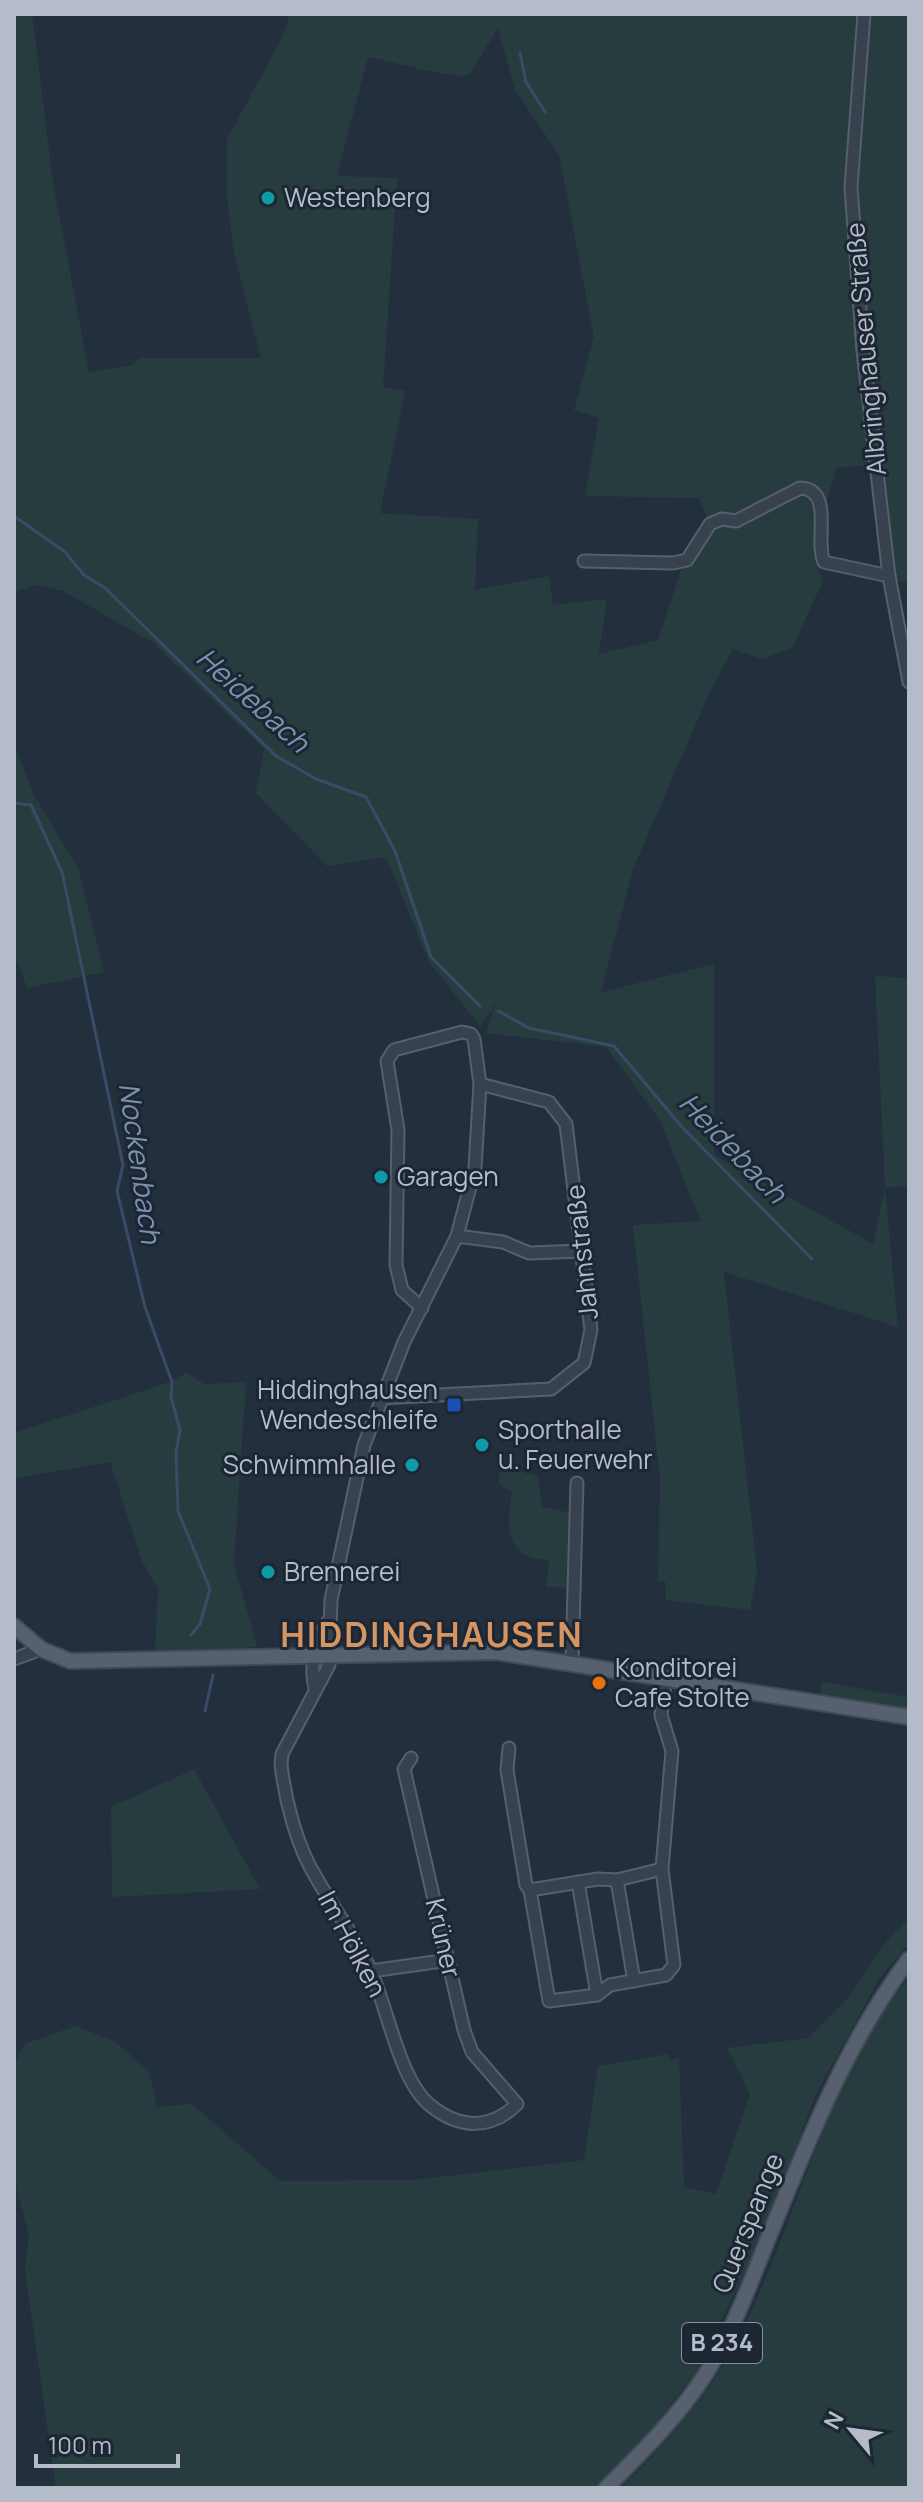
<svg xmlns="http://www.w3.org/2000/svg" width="923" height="2502" font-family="Manrope,sans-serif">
<rect width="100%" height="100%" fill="#242f3e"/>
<g fill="#263c3f" fill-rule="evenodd">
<path d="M14,14H32L53,183L89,372L133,365L140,358H261L234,254L227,200V139L283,36L290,14H858L846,190L871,465L836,468L824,512L810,514L817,521L813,552L823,581L792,648L762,659L733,649L708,696L633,869L601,992L714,964V1155L873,1244L885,1187L875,976L909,978V1186L885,1188L898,1327L724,1272L757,1571L750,1610L666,1600L665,1581H658L660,1479L633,1225L701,1221L659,1119L606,1047L486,1033L495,1005L493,1003V1009L480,1026L429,962L386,857L327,866L256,793L264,749L152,642L63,591L35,585L14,592ZM498,28L515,90L559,155L594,337L574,410L599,418L585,496L699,498L709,521L694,556L681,570L658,640L599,654L607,599L553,605L549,576L475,590L478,519L380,513L405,391L383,387L397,178L337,176L368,57C392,61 451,79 469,75Z"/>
<path d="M869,14H909V582L894,581L861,281L857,193Z"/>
<path d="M14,743L33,793L78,868L104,972L27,988L14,953Z"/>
<path d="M187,1373L204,1384L246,1382L234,1563L257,1647L155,1654L158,1589L142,1561L110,1462L14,1478V1433L164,1384Z"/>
<path d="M511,1468L538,1477L542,1507L572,1513L571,1588L546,1587L549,1560C505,1559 506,1527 512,1492L499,1484V1473Z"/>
<path d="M822,1682L909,1697V1709L820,1695Z"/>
<path d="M194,1769L260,1889L112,1897L111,1807Z"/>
<path d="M909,1918V1943L879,1979L815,2096L764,2233L696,2372L630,2458L598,2488H56L25,2270L29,2234L14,2180V2064L25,2044L76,2026L116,2042L149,2072L157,2107L192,2104L280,2181L413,2180L584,2160L598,2066L668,2054L670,2060L679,2058L684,2187L716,2194L750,2094L727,2048L808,2038L847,1999L884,1944Z"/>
<path d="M909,1977V2488H620C663,2446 702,2404 731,2351C797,2231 821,2085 909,1977Z"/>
</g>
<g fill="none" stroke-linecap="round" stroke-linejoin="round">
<g stroke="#394c67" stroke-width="3">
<path d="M520,53L526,82L545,112"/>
<path d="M14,516L65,552L84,575L105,588L276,756L316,779L366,797L395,851L431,957L480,1006"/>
<path d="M14,803L31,805L62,872L123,1165L117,1191L145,1307L172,1382L171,1397L180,1430L176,1452L178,1511L210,1589L200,1624L191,1635"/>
<path d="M498,1011L529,1028L614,1046L681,1126L812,1259"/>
<path d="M205,1711L213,1675"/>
</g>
<defs>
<g id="minor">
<path d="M864,14L851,187L863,351L889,576L909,682"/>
<path d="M584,561L673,563L687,560L710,524L722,519L736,521L800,488C835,489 814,541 824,562L889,576"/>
<path d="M457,1236L503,1242L529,1253L582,1251"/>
<path d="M381,1398L551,1389L584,1363L591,1330L566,1124L549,1102L480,1084"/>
<path d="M14,1659L41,1649"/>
<path d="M572,1662L577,1483"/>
<path d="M315,1688C309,1666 316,1640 328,1621"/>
<path d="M509,1748L507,1770L526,1885L530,1890"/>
<path d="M411,1758L404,1769L464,2030L472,2052L517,2104C491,2130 460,2129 431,2106C400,2082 388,2010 372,1974C358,1940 335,1911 317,1879C297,1847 285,1801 281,1764L282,1754L329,1665L331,1600L364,1445L404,1342L457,1236L475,1168L480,1084L474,1039L471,1034L462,1032L394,1050L387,1061L398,1130L396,1265L402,1290L422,1308"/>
<path d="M662,1869L617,1880L598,1879L530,1890L549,2001L597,1995L610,1985L666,1975L674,1965L662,1869L672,1751L661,1715L666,1677"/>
<path d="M617,1880L634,1981"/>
<path d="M578,1882L597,1995"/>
<path d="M371,1971L449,1960"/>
</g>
<g id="major">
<path d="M14,1626L41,1649L70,1661L496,1652L909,1717"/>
<path d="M606,2488C641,2453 676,2419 703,2378C733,2333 751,2280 772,2229C811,2134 847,2042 909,1959"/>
</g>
</defs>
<use href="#minor" stroke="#565f6c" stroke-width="15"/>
<use href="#major" stroke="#414a57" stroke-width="18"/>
<use href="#minor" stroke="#38414e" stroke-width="11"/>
<use href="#major" stroke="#56606e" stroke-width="14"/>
</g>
<g fill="#0f9aa8" stroke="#1d2633" stroke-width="3">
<circle cx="268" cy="198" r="8"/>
<circle cx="381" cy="1177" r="8"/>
<circle cx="482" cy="1445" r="8"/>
<circle cx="412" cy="1465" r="8"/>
<circle cx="268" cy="1572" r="8"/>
</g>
<rect fill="#1a4fb4" stroke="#1d2633" stroke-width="3" x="446" y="1397" width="16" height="16" rx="4"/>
<circle fill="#e8710a" stroke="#1d2633" stroke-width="3" cx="599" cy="1683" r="8"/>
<g text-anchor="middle" stroke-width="6" stroke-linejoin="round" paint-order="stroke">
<rect fill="#1d2633" stroke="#878f9c" stroke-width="2" x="682" y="2323" width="80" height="40" rx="6"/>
<g font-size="24" font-weight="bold" fill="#b4bcc9">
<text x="722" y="2351">B 234</text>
</g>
<g font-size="26" fill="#b4bcc9" stroke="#1d2633" text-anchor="start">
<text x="284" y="207">Westenberg</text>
<text x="397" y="1186">Garagen</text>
<text x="438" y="1399" text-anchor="end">Hiddinghausen<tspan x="438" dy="30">Wendeschleife</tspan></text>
<text x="498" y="1439">Sporthalle<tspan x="498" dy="30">u. Feuerwehr</tspan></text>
<text x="396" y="1474" text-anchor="end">Schwimmhalle</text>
<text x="284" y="1581">Brennerei</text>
<text x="615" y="1677">Konditorei<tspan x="615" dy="30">Cafe Stolte</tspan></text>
</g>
<g font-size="26" fill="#b4bcc9" stroke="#1d2633">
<text transform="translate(866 349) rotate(-95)" y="9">Albringhauser Straße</text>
<text transform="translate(582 1252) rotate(-96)" y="9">Jahnstraße</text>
<text transform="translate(443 1938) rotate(77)" y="9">Krüner</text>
<text transform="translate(352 1944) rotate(62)" y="9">Im Hölken</text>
<text transform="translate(748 2223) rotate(-68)" y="9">Querspange</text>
</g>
<g font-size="28" font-style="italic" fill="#7c92b1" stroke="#1d2633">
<text transform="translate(253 700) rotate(42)" y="10">Heidebach</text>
<text transform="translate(733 1148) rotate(46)" y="10">Heidebach</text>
<text transform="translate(140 1163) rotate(82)" y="10">Nockenbach</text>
</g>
<g font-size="34" font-weight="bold" letter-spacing="2" fill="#d59563" stroke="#1d2633">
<text x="432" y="1647">HIDDINGHAUSEN</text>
</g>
</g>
<rect width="923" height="2502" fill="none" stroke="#b4bcc9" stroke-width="32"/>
<g transform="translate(851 2430) rotate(299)" stroke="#1d2633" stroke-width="6" paint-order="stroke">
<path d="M0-6L14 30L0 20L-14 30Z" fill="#b4bcc9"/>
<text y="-12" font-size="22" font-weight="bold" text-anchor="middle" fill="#b4bcc9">N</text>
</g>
<path d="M36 2454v12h142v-12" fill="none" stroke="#b4bcc9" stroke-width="4"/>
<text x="48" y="2454" font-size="24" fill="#b4bcc9" stroke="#1d2633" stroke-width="6" paint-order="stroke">100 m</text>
</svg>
